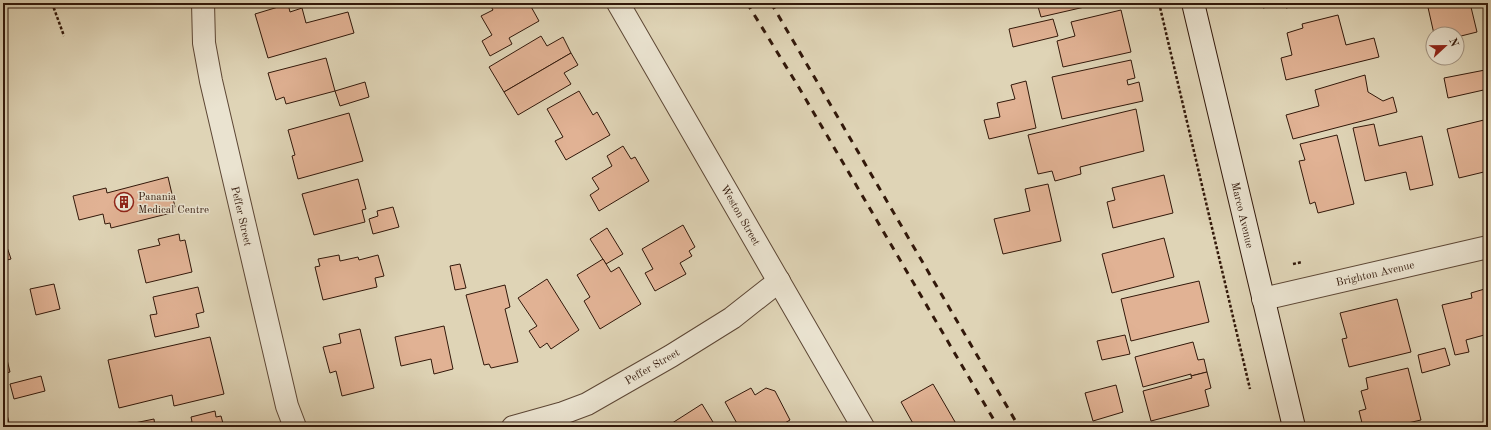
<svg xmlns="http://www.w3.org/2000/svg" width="1491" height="430" font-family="'Old Standard TT',serif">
<rect width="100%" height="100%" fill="#dfd4b6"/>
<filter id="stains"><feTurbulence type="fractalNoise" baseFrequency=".005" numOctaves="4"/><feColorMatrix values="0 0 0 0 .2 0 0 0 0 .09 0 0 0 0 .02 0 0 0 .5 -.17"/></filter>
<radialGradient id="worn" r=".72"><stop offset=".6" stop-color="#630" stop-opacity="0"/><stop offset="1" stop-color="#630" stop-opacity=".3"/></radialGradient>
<g fill="#e1b294" stroke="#32180a">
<path d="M489,3H529L539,21L509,38L512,44L490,56L482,41L492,35L481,16L493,10Z"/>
<path d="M1037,3H1102L1041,17Z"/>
<path d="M1262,3H1308L1286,8L1285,3L1263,8Z"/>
<path d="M1350,3H1369L1351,7Z"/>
<path d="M1427,3H1470L1477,32L1457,37V34H1434Z"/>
<path d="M288,4L290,12L302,8L306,23L348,12L354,33L268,58L255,14Z"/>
<path d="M1121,10L1131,52L1063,67L1057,41L1075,36L1071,22Z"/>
<path d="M1338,15L1346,45L1374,38L1379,57L1286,80L1281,58L1292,55L1287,33L1303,28L1302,24Z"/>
<path d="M1053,19L1058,36L1013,47L1009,29Z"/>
<path d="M541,36L547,46L563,37L571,53L504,92L489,67Z"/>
<path d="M571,53L578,65L564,73L571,84L518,115L504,92Z"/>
<path d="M326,58L335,91L286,104L284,97L276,100L268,73Z"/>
<path d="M1131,60L1135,78L1127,80L1128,85L1139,82L1143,101L1062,119L1052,77Z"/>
<path d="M1485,70L1488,89L1448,98L1444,78Z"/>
<path d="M1365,75L1368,92L1383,101L1393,97L1397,112L1293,139L1286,115L1319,106L1315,90Z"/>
<path d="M1026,81L1036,128L989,139L984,120L1000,117L997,103L1015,99L1011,85Z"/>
<path d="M365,82L369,97L340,106L335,91Z"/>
<path d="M579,91L593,115L597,112L610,135L566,160L555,141L563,137L547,109Z"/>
<path d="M1136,109L1144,151L1080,167L1081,174L1055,181L1052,171L1038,174L1028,135Z"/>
<path d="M349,113L363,161L298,179L292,156L295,155L288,130Z"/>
<path d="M1488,119V157L1485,158L1488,171L1459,178L1447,129Z"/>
<path d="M1374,124L1379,146L1422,136L1433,185L1410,190L1406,172L1365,181L1353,128Z"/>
<path d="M1337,135L1354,204L1318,213L1315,202L1310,204L1299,161L1305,160L1300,144Z"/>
<path d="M623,146L631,159L635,157L649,181L599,211L590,195L599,189L592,178L612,166L607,156Z"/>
<path d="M1164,175L1173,213L1113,228L1107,202L1115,200L1112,188Z"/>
<path d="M168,177L175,207L170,209L171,213L111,228L110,223L105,224L103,214L79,220L73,196L106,188L107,193Z"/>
<path d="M358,179L366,209L362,210L365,222L314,235L302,194Z"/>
<path d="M1048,184L1061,241L1003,254L994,219L1030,211L1025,189Z"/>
<path d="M393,207L399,227L373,234L369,219L378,216L377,211Z"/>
<path d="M683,225L695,247L689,251L692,256L680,263L686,274L655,291L645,273L653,269L642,249Z"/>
<path d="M607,228L623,254L606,264L590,239Z"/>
<path d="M179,234L180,241L185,240L192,272L146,283L138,250L160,245L158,239Z"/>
<path d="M1164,238L1174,277L1112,293L1102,254Z"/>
<path d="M7,247L11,259L3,261V248Z"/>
<path d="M339,255L340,261L358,257L359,260L378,255L384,276L375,278L377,287L323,300L315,267L320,266L318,259Z"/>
<path d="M603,259L611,272L619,267L641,304L600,329L584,301L590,297L577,275Z"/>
<path d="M460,264L466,288L455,290L450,266Z"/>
<path d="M547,279L579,330L551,349L547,343L540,348L529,331L537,326L518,298Z"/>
<path d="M1199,281L1209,322L1131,341L1121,299Z"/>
<path d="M54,284L60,309L36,315L30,289Z"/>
<path d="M505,285L510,307L505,309L518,362L491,368L489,364L484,365L466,295Z"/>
<path d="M198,287L204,312L196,314L199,327L155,337L150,315L157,314L153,297Z"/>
<path d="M1488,288V334L1466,340L1469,352L1455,355L1442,305L1472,298L1471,293Z"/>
<path d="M1397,299L1411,352L1349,367L1342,339L1347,338L1340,313Z"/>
<path d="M444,326L453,369L434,374L431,359L401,366L395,337Z"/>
<path d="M360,329L374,388L342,396L336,371L330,373L323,347L341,343L339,334Z"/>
<path d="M1125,335L1130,354L1102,360L1097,341Z"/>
<path d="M210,337L224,394L174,406L172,395L119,408L108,360Z"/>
<path d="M1193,342L1198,360L1204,359L1207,372L1191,376V374L1143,387L1135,357Z"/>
<path d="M1445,348L1450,365L1422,373L1418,355Z"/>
<path d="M5,351L10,372L3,374V352Z"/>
<path d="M1408,368L1421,420L1390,427H1363L1359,411L1366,409L1361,391L1368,389L1366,378Z"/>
<path d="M1207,372L1211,388L1205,390L1209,406L1151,421L1143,391L1192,378L1191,376Z"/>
<path d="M41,376L45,391L14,399L10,384Z"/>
<path d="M933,384L958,427H915L901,402Z"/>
<path d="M1116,385L1123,412L1093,421L1085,393Z"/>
<path d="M751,388L755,395L766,388L775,391L790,420L778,427H739L725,402Z"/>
<path d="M3,398L10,427H3Z"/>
<path d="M702,404L716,427H666Z"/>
<path d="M215,411L216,417L221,416L224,427H175V426L192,422L191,417Z"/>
<path d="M154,419L155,427H115Z"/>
</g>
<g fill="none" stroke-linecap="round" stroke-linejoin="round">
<defs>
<g id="street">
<path d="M203,3L204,43L211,81L287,406L295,427"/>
<path d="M618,3L863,427"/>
<path d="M1263,299L1488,247"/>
<path d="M513,427L563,413L587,404L671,356L732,318L779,281"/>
</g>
<path id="secondary" d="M1193,3L1294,427"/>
</defs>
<use href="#street" stroke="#5d4735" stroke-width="24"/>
<use href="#secondary" stroke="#32180a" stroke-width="24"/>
<g stroke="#32180a" stroke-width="2.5" stroke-dasharray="3 2" stroke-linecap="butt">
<path d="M52,3L64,36"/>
<path d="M1159,3L1250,389"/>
<path d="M3,17L4,21"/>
<path d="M1293,264L1302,262"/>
</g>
<use href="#street" stroke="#eae3d0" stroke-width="22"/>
<use href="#secondary" stroke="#eae3d0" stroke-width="22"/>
<g stroke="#32180a" stroke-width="3" stroke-dasharray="7 7" stroke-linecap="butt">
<path d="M747,3L798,86L998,427"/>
<path d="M771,3L1019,427"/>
</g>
</g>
<defs>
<symbol id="building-ring" viewBox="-11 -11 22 22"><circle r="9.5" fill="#eae3d0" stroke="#8f2418" stroke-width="1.5"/><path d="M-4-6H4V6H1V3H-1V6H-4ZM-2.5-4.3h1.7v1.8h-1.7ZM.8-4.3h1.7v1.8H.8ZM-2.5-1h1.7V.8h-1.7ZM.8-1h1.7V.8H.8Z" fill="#8f2418"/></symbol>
</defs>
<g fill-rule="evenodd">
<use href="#building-ring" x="113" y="191" width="22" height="22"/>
</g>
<g text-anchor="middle" stroke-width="3" stroke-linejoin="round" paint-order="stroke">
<g font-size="11" fill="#32180a" stroke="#eae3d0" text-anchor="start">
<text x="138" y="200">Panania<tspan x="138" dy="13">Medical Centre</tspan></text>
</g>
<g font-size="11" fill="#32180a" stroke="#eae3d0">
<text transform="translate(741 215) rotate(60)" y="4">Weston Street</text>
<text transform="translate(1243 215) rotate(77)" y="4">Marco Avenue</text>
<text transform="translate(242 216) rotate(77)" y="4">Peffer Street</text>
<text transform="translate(1375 273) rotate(-13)" y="4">Brighton Avenue</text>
<text transform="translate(652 366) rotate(-30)" y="4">Peffer Street</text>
</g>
</g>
<rect width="1491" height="430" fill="none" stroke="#dfd4b6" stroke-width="16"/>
<rect x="4" y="4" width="1483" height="422" fill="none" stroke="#32180a" stroke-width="2"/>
<rect x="8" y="8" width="1475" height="414" fill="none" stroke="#32180a"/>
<g transform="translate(1445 46) rotate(68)"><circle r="19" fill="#eae3d0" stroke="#a09281"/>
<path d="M0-3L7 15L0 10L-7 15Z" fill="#8f2418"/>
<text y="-6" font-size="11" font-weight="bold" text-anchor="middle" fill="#32180a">N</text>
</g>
<rect width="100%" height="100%" filter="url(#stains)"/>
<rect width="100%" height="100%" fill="url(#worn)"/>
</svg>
